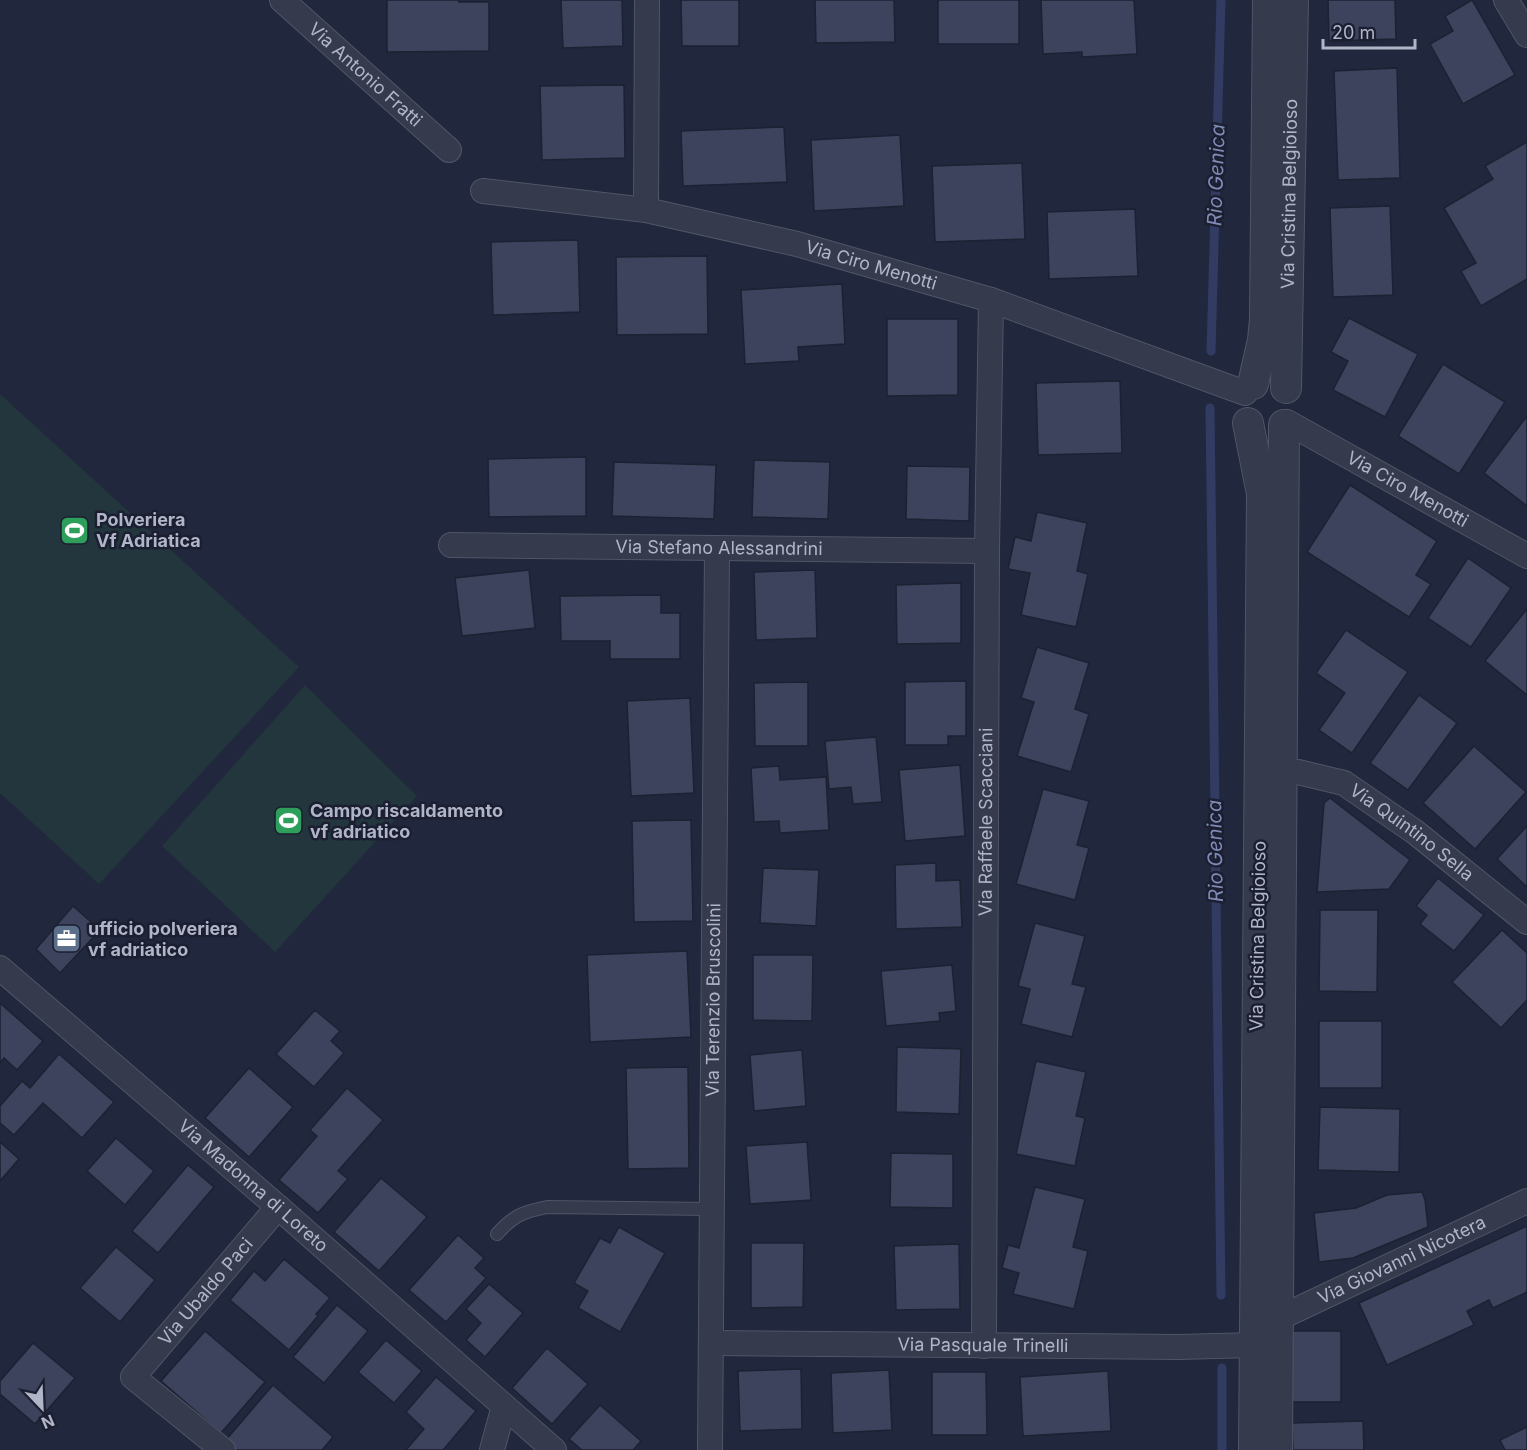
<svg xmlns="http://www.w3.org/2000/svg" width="1527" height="1450" font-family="Inter,sans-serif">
<rect width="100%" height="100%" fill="#21273c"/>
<g fill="#23353d">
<path d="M0,394L299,667L99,884L0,793Z"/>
<path d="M305,685L417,796L275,952L162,846Z"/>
</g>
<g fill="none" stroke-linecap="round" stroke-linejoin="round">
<g stroke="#323c62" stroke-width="9">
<path d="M1211,351L1221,0"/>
<path d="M1210,408L1221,1295"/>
<path d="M1222,1368V1450"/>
</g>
</g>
<g fill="#3d435c" stroke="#1d2133" stroke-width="1.5">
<path d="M387,0H459V2H489V51L387,52Z"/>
<path d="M561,0H622L623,46L563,48Z"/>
<path d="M681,0H739V46H682Z"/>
<path d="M815,0H894L895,42L816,43Z"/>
<rect x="938" y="0" width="81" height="44"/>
<path d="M1041,0H1134L1137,54L1082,57V52L1043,54Z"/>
<path d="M1328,0H1395L1396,39L1329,41Z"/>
<path d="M1472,0L1515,75L1463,104L1430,44L1453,31L1445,16Z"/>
<path d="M1397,68L1400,178L1338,180L1334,71Z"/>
<path d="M624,85L625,158L542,160L540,86Z"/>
<path d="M784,127L787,182L683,186L681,131Z"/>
<path d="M900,135L904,206L814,211L811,140Z"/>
<path d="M1527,142V279L1481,306L1461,271L1476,263L1444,208L1493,179L1485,166Z"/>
<path d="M1022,163L1025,239L935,242L932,166Z"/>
<path d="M1390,206L1393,295L1333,297L1330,208Z"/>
<path d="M1135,209L1138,276L1049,279L1047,212Z"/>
<path d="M578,240L580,312L493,315L491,242Z"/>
<path d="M707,256L708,334L617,335L616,257Z"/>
<path d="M842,284L845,344L798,347L799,361L745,364L741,290Z"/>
<path d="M1349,318L1418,354L1385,417L1333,390L1348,361L1331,352Z"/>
<path d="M887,319H958V395L887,396Z"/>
<path d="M1443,364L1505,402L1459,474L1398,436Z"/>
<path d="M1120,381L1122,453L1038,455L1036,383Z"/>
<path d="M1527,416V506L1484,473Z"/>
<path d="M586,457V516L489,517L488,459Z"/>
<path d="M754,460L830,462L828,519L752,517Z"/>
<path d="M614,462L716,465L714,519L612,516Z"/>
<path d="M907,466L970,467L969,521L906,519Z"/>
<path d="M1350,485L1437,541L1416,575L1431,584L1409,617L1307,552Z"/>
<path d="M1037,512L1087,523L1077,571L1088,574L1076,627L1021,615L1030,573L1008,569L1015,537L1031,541Z"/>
<path d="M1468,558L1511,588L1471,647L1428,618Z"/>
<path d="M529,570L535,628L462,636L455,578Z"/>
<path d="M815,570L817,638L756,640L754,572Z"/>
<path d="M961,583V643L897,644L896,585Z"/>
<path d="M661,595V613H680V659H610V641H561L560,596Z"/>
<path d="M1527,609V695L1485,661Z"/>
<path d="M1346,630L1408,672L1352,753L1319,730L1345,693L1316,673Z"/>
<path d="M1037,647L1089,663L1075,709L1089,714L1071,772L1017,756L1034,702L1021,698Z"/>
<path d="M966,681V736H948V745H905V682Z"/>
<path d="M808,682V746H755L754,683Z"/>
<path d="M1419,695L1457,723L1408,790L1370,763Z"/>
<path d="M690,698L694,793L631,796L627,701Z"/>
<path d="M876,737L882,802L853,804L851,787L829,789L825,741Z"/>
<path d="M1474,746L1526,792L1475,849L1423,803Z"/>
<path d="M960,765L965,836L905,841L899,770Z"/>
<path d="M779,766L780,780L826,777L829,830L780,833L779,821L754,822L751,768Z"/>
<path d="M1043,789L1089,801L1077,845L1089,848L1075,900L1016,884Z"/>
<path d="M1330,798L1410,860L1389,889L1317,892L1324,803Z"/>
<path d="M691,820L693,921L634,922L632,821Z"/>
<path d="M1527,826V887L1497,859Z"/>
<path d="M936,863V881L960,880L962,927L896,929L895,865Z"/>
<path d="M763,868L819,870L816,926L760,923Z"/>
<path d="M1438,878L1484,915L1454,951L1420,924L1427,915L1416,906Z"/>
<path d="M73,906L100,930L60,973L36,949Z"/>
<path d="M1320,910H1378L1377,992L1319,991Z"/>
<path d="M1035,923L1085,936L1072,984L1086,987L1072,1037L1021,1024L1030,989L1018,986Z"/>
<path d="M1502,930L1527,953V1000L1501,1028L1452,982Z"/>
<path d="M687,951L691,1037L590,1042L587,955Z"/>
<path d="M753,955H813L812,1021L753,1020Z"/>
<path d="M952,965L956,1011L939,1013L940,1021L886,1026L881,971Z"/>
<path d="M0,1003L43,1041L17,1070L4,1058L0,1063Z"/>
<path d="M315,1010L340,1031L331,1041L344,1053L314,1087L276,1054Z"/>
<rect x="1319" y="1021" width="63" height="67"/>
<path d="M897,1047L961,1049L959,1114L896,1112Z"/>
<path d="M802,1050L806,1106L754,1111L750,1055Z"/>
<path d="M59,1054L114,1102L82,1138L43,1103L14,1135L0,1123V1106L22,1081L30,1088Z"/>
<path d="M1036,1061L1086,1072L1076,1116L1085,1118L1075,1166L1016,1154Z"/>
<path d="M688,1067L689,1168L628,1169L626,1068Z"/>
<path d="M249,1068L293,1107L249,1157L205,1118Z"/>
<path d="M347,1088L383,1120L338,1171L348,1179L318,1213L279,1180L317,1136L310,1130Z"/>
<path d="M1320,1107L1400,1109L1399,1172L1318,1170Z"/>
<path d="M116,1138L154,1171L125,1205L87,1171Z"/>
<path d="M0,1142L19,1159L0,1181Z"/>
<path d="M807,1142L811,1200L750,1204L746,1146Z"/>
<path d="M891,1153L953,1154V1208L890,1207Z"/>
<path d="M188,1165L214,1187L158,1253L132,1231Z"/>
<path d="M381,1178L427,1217L379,1271L334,1232Z"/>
<path d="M1035,1187L1085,1199L1073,1247L1088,1251L1074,1309L1013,1294L1019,1273L1002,1268L1008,1245L1019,1248Z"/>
<path d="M1422,1192L1425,1200L1428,1227L1353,1258L1319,1262L1314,1213L1356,1208L1387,1195Z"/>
<path d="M1527,1226V1292L1493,1308L1489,1300L1467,1311L1474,1325L1387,1365L1359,1303Z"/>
<path d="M619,1227L665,1253L620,1332L578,1308L588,1291L574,1283L600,1238L610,1243Z"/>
<path d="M458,1235L484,1258L475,1268L486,1278L446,1322L409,1290Z"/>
<path d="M751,1243H804L803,1307L751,1308Z"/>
<path d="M959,1244L960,1309L896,1310L894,1246Z"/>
<path d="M116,1247L155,1280L120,1322L80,1288Z"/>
<path d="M284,1259L330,1298L316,1314L318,1316L289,1350L230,1300L254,1271L265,1281Z"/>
<path d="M489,1284L523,1313L485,1357L466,1340L481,1323L466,1309Z"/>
<path d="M337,1305L368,1331L324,1383L293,1357Z"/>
<path d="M205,1331L265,1382L221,1433L161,1381Z"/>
<path d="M1290,1331H1341V1402H1291Z"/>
<path d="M386,1340L422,1371L394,1403L358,1372Z"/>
<path d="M33,1343L75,1378L35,1424L0,1394V1381Z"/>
<path d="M547,1348L588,1384L552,1424L512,1388Z"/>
<path d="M801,1369L802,1429L740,1431L738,1371Z"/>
<path d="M889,1370L892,1430L833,1433L831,1373Z"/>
<path d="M1108,1371L1111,1431L1023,1436L1020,1377Z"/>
<path d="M932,1372H986L987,1435H932Z"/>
<path d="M436,1377L476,1411L443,1450H406L424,1429L406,1412Z"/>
<path d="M273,1385L333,1437L322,1450H235L225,1441Z"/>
<path d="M600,1405L641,1441L633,1450H582L569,1439Z"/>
<path d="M1363,1421L1364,1450H1293L1292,1423Z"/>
<path d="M1527,1427V1450H1505L1500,1440Z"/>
</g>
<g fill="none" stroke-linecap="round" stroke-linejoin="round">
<defs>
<path id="service" d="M497,1234C514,1215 523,1212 547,1207L711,1209"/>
<g id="minor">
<path id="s1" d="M282,0L449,150"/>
<path d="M1506,0L1527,35"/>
<path id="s2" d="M483,191L646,210L797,244L991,300L1245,393"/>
<path d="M646,210L647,0"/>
<path id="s3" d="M1287,422L1527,556"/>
<path id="s4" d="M451,545L987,551"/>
<path id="s5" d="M1282,772H1298L1344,783L1415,832L1527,922"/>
<path id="s6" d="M0,968L278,1207L554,1450"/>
<path id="s7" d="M1277,1319L1527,1201"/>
<path id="s8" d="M711,1343L1179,1347L1254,1345"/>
<path id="s9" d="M984,1346L987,551L991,300"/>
<path id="s10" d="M223,1450L133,1377L278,1207"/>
<path d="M492,1450L504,1406"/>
<path id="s11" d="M710,1450L717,549"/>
</g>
<g id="tertiary">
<path d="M1253,384L1263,340L1265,319L1268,0"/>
<path id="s12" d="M1286,388L1293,0"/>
<path d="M1248,423L1262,494L1254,1450"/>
<path d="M1277,1450L1284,425"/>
</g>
</defs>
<use href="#service" stroke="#515567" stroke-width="14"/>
<use href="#minor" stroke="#515567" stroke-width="26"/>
<use href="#tertiary" stroke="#515567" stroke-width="32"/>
<use href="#service" stroke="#353a4c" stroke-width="12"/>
<use href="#minor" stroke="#353a4c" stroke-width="24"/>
<use href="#tertiary" stroke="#353a4c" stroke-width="30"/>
</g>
<defs>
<symbol id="stadium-square" viewBox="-11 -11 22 22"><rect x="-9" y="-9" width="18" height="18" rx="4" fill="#2e9e5b" stroke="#1b1f31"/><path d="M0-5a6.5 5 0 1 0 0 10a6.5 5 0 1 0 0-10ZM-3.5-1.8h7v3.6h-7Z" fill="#fff"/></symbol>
<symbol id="office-square" viewBox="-11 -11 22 22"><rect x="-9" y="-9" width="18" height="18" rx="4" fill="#5c6f8a" stroke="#1b1f31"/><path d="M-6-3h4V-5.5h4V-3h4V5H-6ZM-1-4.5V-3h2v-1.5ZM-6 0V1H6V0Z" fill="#fff"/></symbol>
</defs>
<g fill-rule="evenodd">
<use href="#stadium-square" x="58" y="514" width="33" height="33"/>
<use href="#stadium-square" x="272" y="804" width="33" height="33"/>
<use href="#office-square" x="50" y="922" width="33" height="33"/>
</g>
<g text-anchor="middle" stroke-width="5" stroke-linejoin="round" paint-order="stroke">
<g font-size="18" fill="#b1b5c8" stroke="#1b1f31">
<text dy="6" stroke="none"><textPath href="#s1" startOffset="112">Via Antonio Fratti</textPath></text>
<text dy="6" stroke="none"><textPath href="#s12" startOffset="194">Via Cristina Belgioioso</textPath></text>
<text dy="6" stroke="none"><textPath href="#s2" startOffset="396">Via Ciro Menotti</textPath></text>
<text dy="6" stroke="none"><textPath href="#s3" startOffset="138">Via Ciro Menotti</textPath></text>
<text dy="6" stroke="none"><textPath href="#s4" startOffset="268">Via Stefano Alessandrini</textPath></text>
<text dy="6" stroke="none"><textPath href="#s9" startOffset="524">Via Raffaele Scacciani</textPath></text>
<text dy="6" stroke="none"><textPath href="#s5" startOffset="147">Via Quintino Sella</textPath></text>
<text transform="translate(1258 936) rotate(-89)" y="6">Via Cristina Belgioioso</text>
<text dy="6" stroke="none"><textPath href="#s11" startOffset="450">Via Terenzio Bruscolini</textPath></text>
<text dy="6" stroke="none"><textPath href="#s6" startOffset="334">Via Madonna di Loreto</textPath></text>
<text dy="6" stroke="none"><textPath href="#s7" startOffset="138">Via Giovanni Nicotera</textPath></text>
<text dy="6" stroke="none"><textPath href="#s10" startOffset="228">Via Ubaldo Paci</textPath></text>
<text dy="6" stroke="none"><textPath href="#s8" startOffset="272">Via Pasquale Trinelli</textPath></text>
</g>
<g font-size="18" font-weight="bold" fill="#b1b5c8" stroke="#1b1f31" text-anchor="start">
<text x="96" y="526">Polveriera<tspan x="96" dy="21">Vf Adriatica</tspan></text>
<text x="310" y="817">Campo riscaldamento<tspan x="310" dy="21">vf adriatico</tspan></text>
<text x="88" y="935">ufficio polveriera<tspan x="88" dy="21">vf adriatico</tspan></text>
</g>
<g font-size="20" font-style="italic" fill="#7f8bb5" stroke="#1b1f31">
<text transform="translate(1216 175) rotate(-88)" y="7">Rio Genica</text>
<text transform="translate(1215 851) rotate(-91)" y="7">Rio Genica</text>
</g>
</g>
<g transform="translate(42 1408) rotate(157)" stroke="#1b1f31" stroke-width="4.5" paint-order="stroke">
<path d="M0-4.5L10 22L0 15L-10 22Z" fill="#b1b5c8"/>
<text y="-9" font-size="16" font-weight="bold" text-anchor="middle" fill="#b1b5c8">N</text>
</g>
<path d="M1323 39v9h92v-9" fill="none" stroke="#b1b5c8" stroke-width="3"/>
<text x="1332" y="39" font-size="18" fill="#b1b5c8" stroke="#1b1f31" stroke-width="4.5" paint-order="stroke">20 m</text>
</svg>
